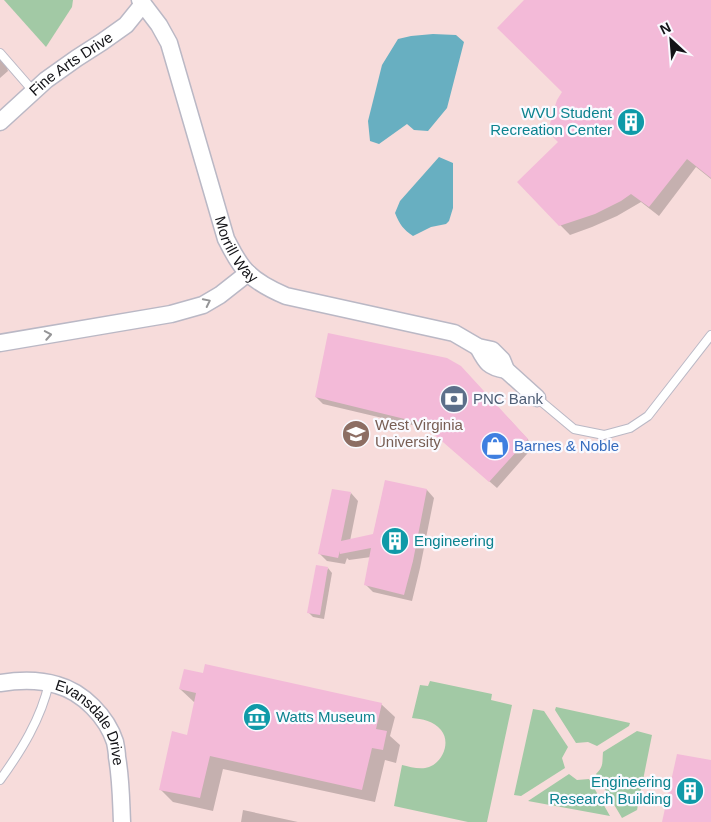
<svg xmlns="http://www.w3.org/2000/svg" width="711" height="822" font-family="Helvetica,sans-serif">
<rect width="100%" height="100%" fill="#edebf9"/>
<rect fill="#f7dcdb" x="0" y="0" width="711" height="822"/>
<g fill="#a2c9a5">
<path d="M4,0H73L72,7L46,47Z"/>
<path d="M430,681L492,694L491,700L512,705L487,822H468L394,806L402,765C410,767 421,770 429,767C443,762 451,742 441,730C434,721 422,719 412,718L420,685L428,686Z"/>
<path d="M556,707L630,723L629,726L597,746L588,742L576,743L555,710Z"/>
<path d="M533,709L544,711L568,747L562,758L565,768L521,796L514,795Z"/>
<path d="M637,731L652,735L637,810L622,818L596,774C604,766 602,763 603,752Z"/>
<path d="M569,774L577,780L589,779L610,816L528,801Z"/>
</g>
<g fill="#68afc1">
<path d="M433,34L456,35L464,42L447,108L428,131L414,130L407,124L379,144L370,141L368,121L382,65L398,39L411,36Z"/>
<path d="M439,157L453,163V208L449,221L446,224L431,227L413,236C403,229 400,225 395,213L400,201Z"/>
</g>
<g fill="#0003">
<path d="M526,0H711V179L696,167L659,216L641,202L617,216L592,227L570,235L519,183L560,142L564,92Z"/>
<path d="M0,54L8,63L7,68L8,71L0,78Z"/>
<path d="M468,375L534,446L497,488L429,429L323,404L316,397Z"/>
<path d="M386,481L427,490L434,498L420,568L412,601L373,592L365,584L371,557L349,560L347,558L345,564L327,561L320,554L351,493L358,501L350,541L374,536Z"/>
<path d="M328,568L332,573L324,619L313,617L308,612Z"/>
<path d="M180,689L381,704L395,717L390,736L400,745L396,763L385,760L375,802L223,769L213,811L173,802L160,789L188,736L196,702H194Z"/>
<path d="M243,810L298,822H241Z"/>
</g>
<g fill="#f3bad8">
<path d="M524,0H711V178L687,159L649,207L631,194L621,201L595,214L559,226L517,182L558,142L548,132L553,112L557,100L562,92L497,28Z"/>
<path d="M328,333L447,358L461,366L528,439L489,482L421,423L315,397Z"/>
<path d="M385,480L427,489L413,561L404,595L364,585L371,548L340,554V551L338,558L318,554L332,489L351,492L341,541L373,534Z"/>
<path d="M316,565L328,567L320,615L307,613Z"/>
<path d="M205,664L382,703L376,729L387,731L383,750L372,748L362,790L210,756L200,798L159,790L172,731L187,735L196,693L179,689L184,669L203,673Z"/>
<path d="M677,754L711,760V822H662Z"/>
</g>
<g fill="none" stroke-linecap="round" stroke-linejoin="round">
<defs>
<g id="service">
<path d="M0,53L34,92"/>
<path d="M537,398L574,429L604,435L630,428L648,416L711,335"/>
<path d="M0,780C21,751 41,719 49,683"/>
</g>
<g id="minor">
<path id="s1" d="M140,0L159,25L169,43L226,239C232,250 238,264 248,273C258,283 272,290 286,296L454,333L478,347L492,350L502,360L506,370L537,398"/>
<path id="s2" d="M0,122L46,80L77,58L102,42L126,25L143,4"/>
<path d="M0,343L171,314L203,305L220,295L248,273"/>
<path d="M478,347C486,362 488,367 506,370"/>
<path id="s3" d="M0,683C19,680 38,679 57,685C83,692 107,717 115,742C116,747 117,752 117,757C121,779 121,800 122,822"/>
</g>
</defs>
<use href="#service" stroke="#bab8c5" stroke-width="10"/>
<use href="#minor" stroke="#bab8c5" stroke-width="19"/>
<use href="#service" stroke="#fff" stroke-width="8"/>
<use href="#minor" stroke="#fff" stroke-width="16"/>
</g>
<defs><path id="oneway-chevron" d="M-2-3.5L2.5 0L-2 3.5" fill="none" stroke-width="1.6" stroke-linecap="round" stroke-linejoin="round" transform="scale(1.25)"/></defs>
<g stroke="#959597">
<use href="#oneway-chevron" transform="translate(207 302) rotate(-26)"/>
<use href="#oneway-chevron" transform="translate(48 335) rotate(-10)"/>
</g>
<defs>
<symbol id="building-disc" viewBox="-11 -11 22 22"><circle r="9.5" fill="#0f9aa8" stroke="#fafaff"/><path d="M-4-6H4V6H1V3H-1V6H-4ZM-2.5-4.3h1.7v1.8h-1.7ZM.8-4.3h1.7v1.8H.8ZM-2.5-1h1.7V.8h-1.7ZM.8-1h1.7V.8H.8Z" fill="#fff"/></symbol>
<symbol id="bank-disc" viewBox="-11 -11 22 22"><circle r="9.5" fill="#5c6f8a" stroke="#fafaff"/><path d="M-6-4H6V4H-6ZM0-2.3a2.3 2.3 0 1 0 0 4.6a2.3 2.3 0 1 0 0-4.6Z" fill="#fff"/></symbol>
<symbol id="university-disc" viewBox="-11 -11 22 22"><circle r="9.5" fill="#8d6e63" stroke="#fafaff"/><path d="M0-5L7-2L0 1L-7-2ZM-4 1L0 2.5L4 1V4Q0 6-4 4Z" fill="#fff"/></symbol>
<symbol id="shop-disc" viewBox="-11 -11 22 22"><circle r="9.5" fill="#3f7fe0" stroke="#fafaff"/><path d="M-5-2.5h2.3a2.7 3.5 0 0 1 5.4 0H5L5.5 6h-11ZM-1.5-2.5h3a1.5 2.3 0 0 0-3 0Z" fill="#fff"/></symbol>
<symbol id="museum-disc" viewBox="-11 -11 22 22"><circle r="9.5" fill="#0f9aa8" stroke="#fafaff"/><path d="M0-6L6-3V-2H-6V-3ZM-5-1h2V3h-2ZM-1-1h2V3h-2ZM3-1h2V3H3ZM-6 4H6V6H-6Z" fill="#fff"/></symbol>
</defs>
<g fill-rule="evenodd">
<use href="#building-disc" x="615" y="106" width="32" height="32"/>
<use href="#bank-disc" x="438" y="383" width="32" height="32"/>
<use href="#university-disc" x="340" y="418" width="32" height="32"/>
<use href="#shop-disc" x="479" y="430" width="32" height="32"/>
<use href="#building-disc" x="379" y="525" width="32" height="32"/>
<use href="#museum-disc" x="241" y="701" width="32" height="32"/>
<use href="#building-disc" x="674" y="775" width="32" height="32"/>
</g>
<g text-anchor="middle" stroke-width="4.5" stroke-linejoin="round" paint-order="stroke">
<g font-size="15" fill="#131317" stroke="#fafaff">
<text dy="5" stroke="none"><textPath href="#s2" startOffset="92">Fine Arts Drive</textPath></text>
<text dy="5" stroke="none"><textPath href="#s1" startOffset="270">Morrill Way</textPath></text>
<text dy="5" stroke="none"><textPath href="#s3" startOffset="111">Evansdale Drive</textPath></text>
</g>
<g font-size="15" fill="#0d838f" stroke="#fafaff" text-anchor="end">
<text x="612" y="118">WVU Student<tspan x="612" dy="17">Recreation Center</tspan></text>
<text x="414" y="546" text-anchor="start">Engineering</text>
<text x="276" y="722" text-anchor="start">Watts Museum</text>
<text x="671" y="787">Engineering<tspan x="671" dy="17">Research Building</tspan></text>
</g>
<g font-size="15" fill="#4e5e75" stroke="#fafaff" text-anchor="start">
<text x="473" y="404">PNC Bank</text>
</g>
<g font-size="15" fill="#785e54" stroke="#fafaff" text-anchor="start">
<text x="375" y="430">West Virginia<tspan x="375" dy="17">University</tspan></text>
</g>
<g font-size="15" fill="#366cbe" stroke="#fafaff" text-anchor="start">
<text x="514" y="451">Barnes &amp; Noble</text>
</g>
</g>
<g transform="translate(671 40) rotate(334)" stroke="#fafaff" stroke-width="4" paint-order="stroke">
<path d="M0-4L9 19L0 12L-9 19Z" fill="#131317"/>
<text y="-8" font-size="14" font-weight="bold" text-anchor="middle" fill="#131317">N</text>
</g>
</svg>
